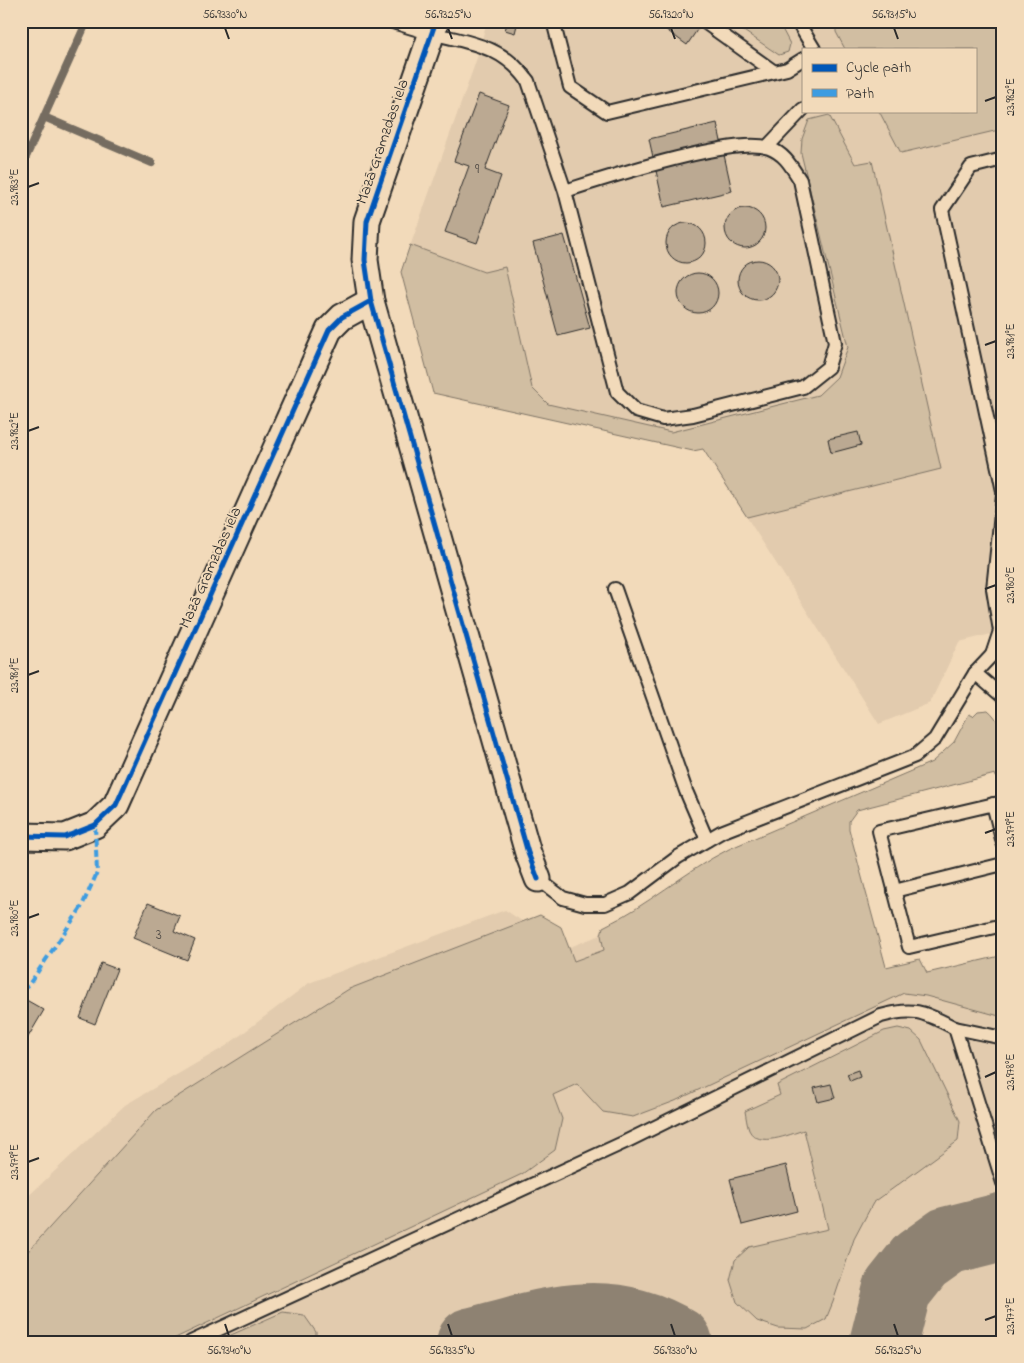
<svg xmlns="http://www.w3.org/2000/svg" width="1024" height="1363" font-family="'Indie Flower',sans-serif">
<rect width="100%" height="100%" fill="#f2daba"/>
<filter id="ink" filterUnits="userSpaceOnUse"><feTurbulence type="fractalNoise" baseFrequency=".02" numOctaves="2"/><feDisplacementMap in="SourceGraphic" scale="10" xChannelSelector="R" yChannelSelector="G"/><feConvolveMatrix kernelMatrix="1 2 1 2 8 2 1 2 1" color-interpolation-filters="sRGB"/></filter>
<g filter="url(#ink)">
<g fill="#e2cbae" fill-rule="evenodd">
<path d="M487,21H1003V631L959,642L930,703L879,724L703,449L693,451L433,393L401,272L477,58ZM803,49H975V111H803Z"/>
<path d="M505,910L565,949L633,922L1003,1011V1342H21V1203L125,1105L226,1046L309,983Z"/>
</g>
<g fill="#d1bea2" stroke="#7e7466">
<path d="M729,21H770L772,27L779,23L790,44L788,52L779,55Z"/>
<path d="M836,21H1003V129L901,153L879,111H975V49H845L836,32Z"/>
<path d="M829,115L855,164L872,161L941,469L747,517L703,449L693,451L433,393L401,272L410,245L484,272L505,267L532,388L548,404L671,432L818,395L837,377L848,347L801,153L802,139L809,120Z"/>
<path d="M988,710C1009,727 1003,759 1003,784L999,785L995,774L857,810L849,821V829L886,967L920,959L927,973L1000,956L1003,965V1017L926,996L904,993L675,1101L633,1117L603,1112L577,1084L553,1095L562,1119L555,1150L522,1174L167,1342H21V1259L156,1110L349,989L540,915L561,927L574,961L604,950L601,935L603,927C647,906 684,872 729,849L932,762L954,742L969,714L973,716L978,711Z"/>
<path d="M898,1028L911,1031L921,1040L960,1121L958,1141L873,1203L854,1239L833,1302L826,1319L807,1329L778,1328L757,1321L737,1302L730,1280L735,1260L749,1247L828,1229L804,1130C790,1134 758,1149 749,1130C747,1125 746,1117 745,1111L780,1095L777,1085L884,1031Z"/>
<path d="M283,1312L304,1315L316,1332V1342H215Z"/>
</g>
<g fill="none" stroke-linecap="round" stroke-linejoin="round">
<g stroke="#746c60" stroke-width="8">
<path d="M44,117L152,163"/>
<path d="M21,168L87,21"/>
</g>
<g stroke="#8e8272" stroke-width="69">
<path d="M471,1342C545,1323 606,1298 678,1342"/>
<path d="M884,1342L897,1290L920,1261L948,1241L1003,1227"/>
</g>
</g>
<g fill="#bba992" stroke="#2b2b2b">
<path d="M508,21H518L515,33L505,30Z"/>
<path d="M654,21H703L687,45Z"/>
<path d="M479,94L509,105L485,170L501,176L477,243L445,232L469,166L454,161Z"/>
<path d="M717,123L732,191L664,207L649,139Z"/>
<circle cx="745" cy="228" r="20"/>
<circle cx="686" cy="243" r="20"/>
<path d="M564,235L590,328L558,336L533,243Z"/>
<circle cx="758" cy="280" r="20"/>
<circle cx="698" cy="293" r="20"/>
<path d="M858,432L861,445L831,453L828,439Z"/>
<path d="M148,903L180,916L174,931L195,940L187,960L133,938Z"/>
<path d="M101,963L117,969L95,1024L80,1018Z"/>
<path d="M21,997L44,1010L21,1049Z"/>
<path d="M858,1070L860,1077L850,1081L847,1074Z"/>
<path d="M831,1084L835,1098L818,1102L814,1088Z"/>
<path d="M786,1165L797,1211L742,1225L730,1179Z"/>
</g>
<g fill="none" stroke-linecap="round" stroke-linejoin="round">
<defs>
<g id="lane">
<path d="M390,21C403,25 417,30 431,33C470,43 502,45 528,81L565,191L617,392L636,411L663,419L693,415L803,387L828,367L835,343L800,180C791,166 785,154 769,148C736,135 603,179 565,191"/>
<path d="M553,21L570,87L607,112L787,69L803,59"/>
<path d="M703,21L773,71"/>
<path d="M797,21L814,49"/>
<path d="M767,147L803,109"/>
<path d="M1003,159L971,167L942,210L1003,491"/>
<path d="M615,589L686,791L707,840"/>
<path d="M1003,652L992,655L975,673L1003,697"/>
<path d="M992,655L1000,631L993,589L1003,495"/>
<path d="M1003,802L879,831L909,947L1003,925"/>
<path d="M993,804L1003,843"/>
<path d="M538,879L563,898L585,904H605L630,893L678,857L721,832L915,756L935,739L975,673"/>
<path d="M894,891L1003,864"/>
<path d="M955,1028L1003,1038"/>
<path d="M191,1342L625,1142L881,1016C915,1006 925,1013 955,1028L1003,1183"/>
</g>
<g id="street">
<path d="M436,21L367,221L365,260L371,301L528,853L538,879"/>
<path d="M21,836L65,837L95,825L116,805L329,330L342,317L371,301"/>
</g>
</defs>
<use href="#lane" stroke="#2b2b2b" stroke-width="16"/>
<use href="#street" stroke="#2b2b2b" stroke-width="29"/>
<use href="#lane" stroke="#f2daba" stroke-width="12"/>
<use href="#street" stroke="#f2daba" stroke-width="25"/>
<path stroke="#3d9ce1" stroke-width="4" stroke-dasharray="8 4" stroke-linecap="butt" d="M21,990L28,986L81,908L97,873L95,825"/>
<defs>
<g id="cycleway">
<path d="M436,21L367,221L365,260L371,301L528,853L538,879"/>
<path d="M21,836L65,837L95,825L116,805L329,330L342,317L371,301"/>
</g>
</defs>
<use href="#cycleway" stroke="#f2daba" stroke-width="8"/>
<use href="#cycleway" stroke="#0057b8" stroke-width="5"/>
</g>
</g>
<path fill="none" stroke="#2b2b2b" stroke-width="2" d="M225,28L229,39M448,28L452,39M671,28L675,39M894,28L898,39M985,101L996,97M28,187L39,183M985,345L996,341M28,431L39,427M985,589L996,585M28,675L39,671M985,833L996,829M28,918L39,914M985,1077L996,1072M28,1162L39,1158M985,1320L996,1316M225,1324L229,1336M448,1324L452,1336M671,1324L675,1336M894,1324L898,1336"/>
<g text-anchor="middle" stroke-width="4" stroke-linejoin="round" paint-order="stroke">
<g font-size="14" fill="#4f4a45">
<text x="477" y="173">9</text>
<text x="159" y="939">3</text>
</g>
<g font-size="16" fill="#2b2b2b" stroke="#f2daba">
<text transform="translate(381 141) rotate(-71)" y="6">Mazā Gramzdas iela</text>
<text transform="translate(209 567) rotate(-66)" y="6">Mazā Gramzdas iela</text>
</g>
</g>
<rect width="1024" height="1363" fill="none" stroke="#f2daba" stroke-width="55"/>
<rect x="802" y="48" width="175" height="65" fill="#f2daba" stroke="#a29481"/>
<rect x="812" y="64" width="25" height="8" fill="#0057b8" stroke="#a29481"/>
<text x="846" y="72" font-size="15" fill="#2b2b2b">Cycle path</text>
<rect x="812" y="89" width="25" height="8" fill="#3d9ce1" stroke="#a29481"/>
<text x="846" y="98" font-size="15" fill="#2b2b2b">Path</text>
<rect x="28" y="28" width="968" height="1308" fill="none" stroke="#2b2b2b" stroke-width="2"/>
<g font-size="12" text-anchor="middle" fill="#2b2b2b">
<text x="225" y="18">56.9330°N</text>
<text x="448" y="18">56.9325°N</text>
<text x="671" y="18">56.9320°N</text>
<text x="894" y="18">56.9315°N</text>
<text transform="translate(1010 97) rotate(-90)" y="4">23.982°E</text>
<text transform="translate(14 187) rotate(-90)" y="4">23.983°E</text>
<text transform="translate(1010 341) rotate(-90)" y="4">23.981°E</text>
<text transform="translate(14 431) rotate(-90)" y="4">23.982°E</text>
<text transform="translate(1010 585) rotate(-90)" y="4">23.980°E</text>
<text transform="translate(14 675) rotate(-90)" y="4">23.981°E</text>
<text transform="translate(1010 829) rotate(-90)" y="4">23.979°E</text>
<text transform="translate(14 918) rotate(-90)" y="4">23.980°E</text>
<text transform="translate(1010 1072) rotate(-90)" y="4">23.978°E</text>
<text transform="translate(14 1162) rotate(-90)" y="4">23.979°E</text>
<text transform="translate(1010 1316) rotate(-90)" y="4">23.977°E</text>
<text x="229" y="1354">56.9340°N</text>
<text x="452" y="1354">56.9335°N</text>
<text x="675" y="1354">56.9330°N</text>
<text x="898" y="1354">56.9325°N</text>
</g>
</svg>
